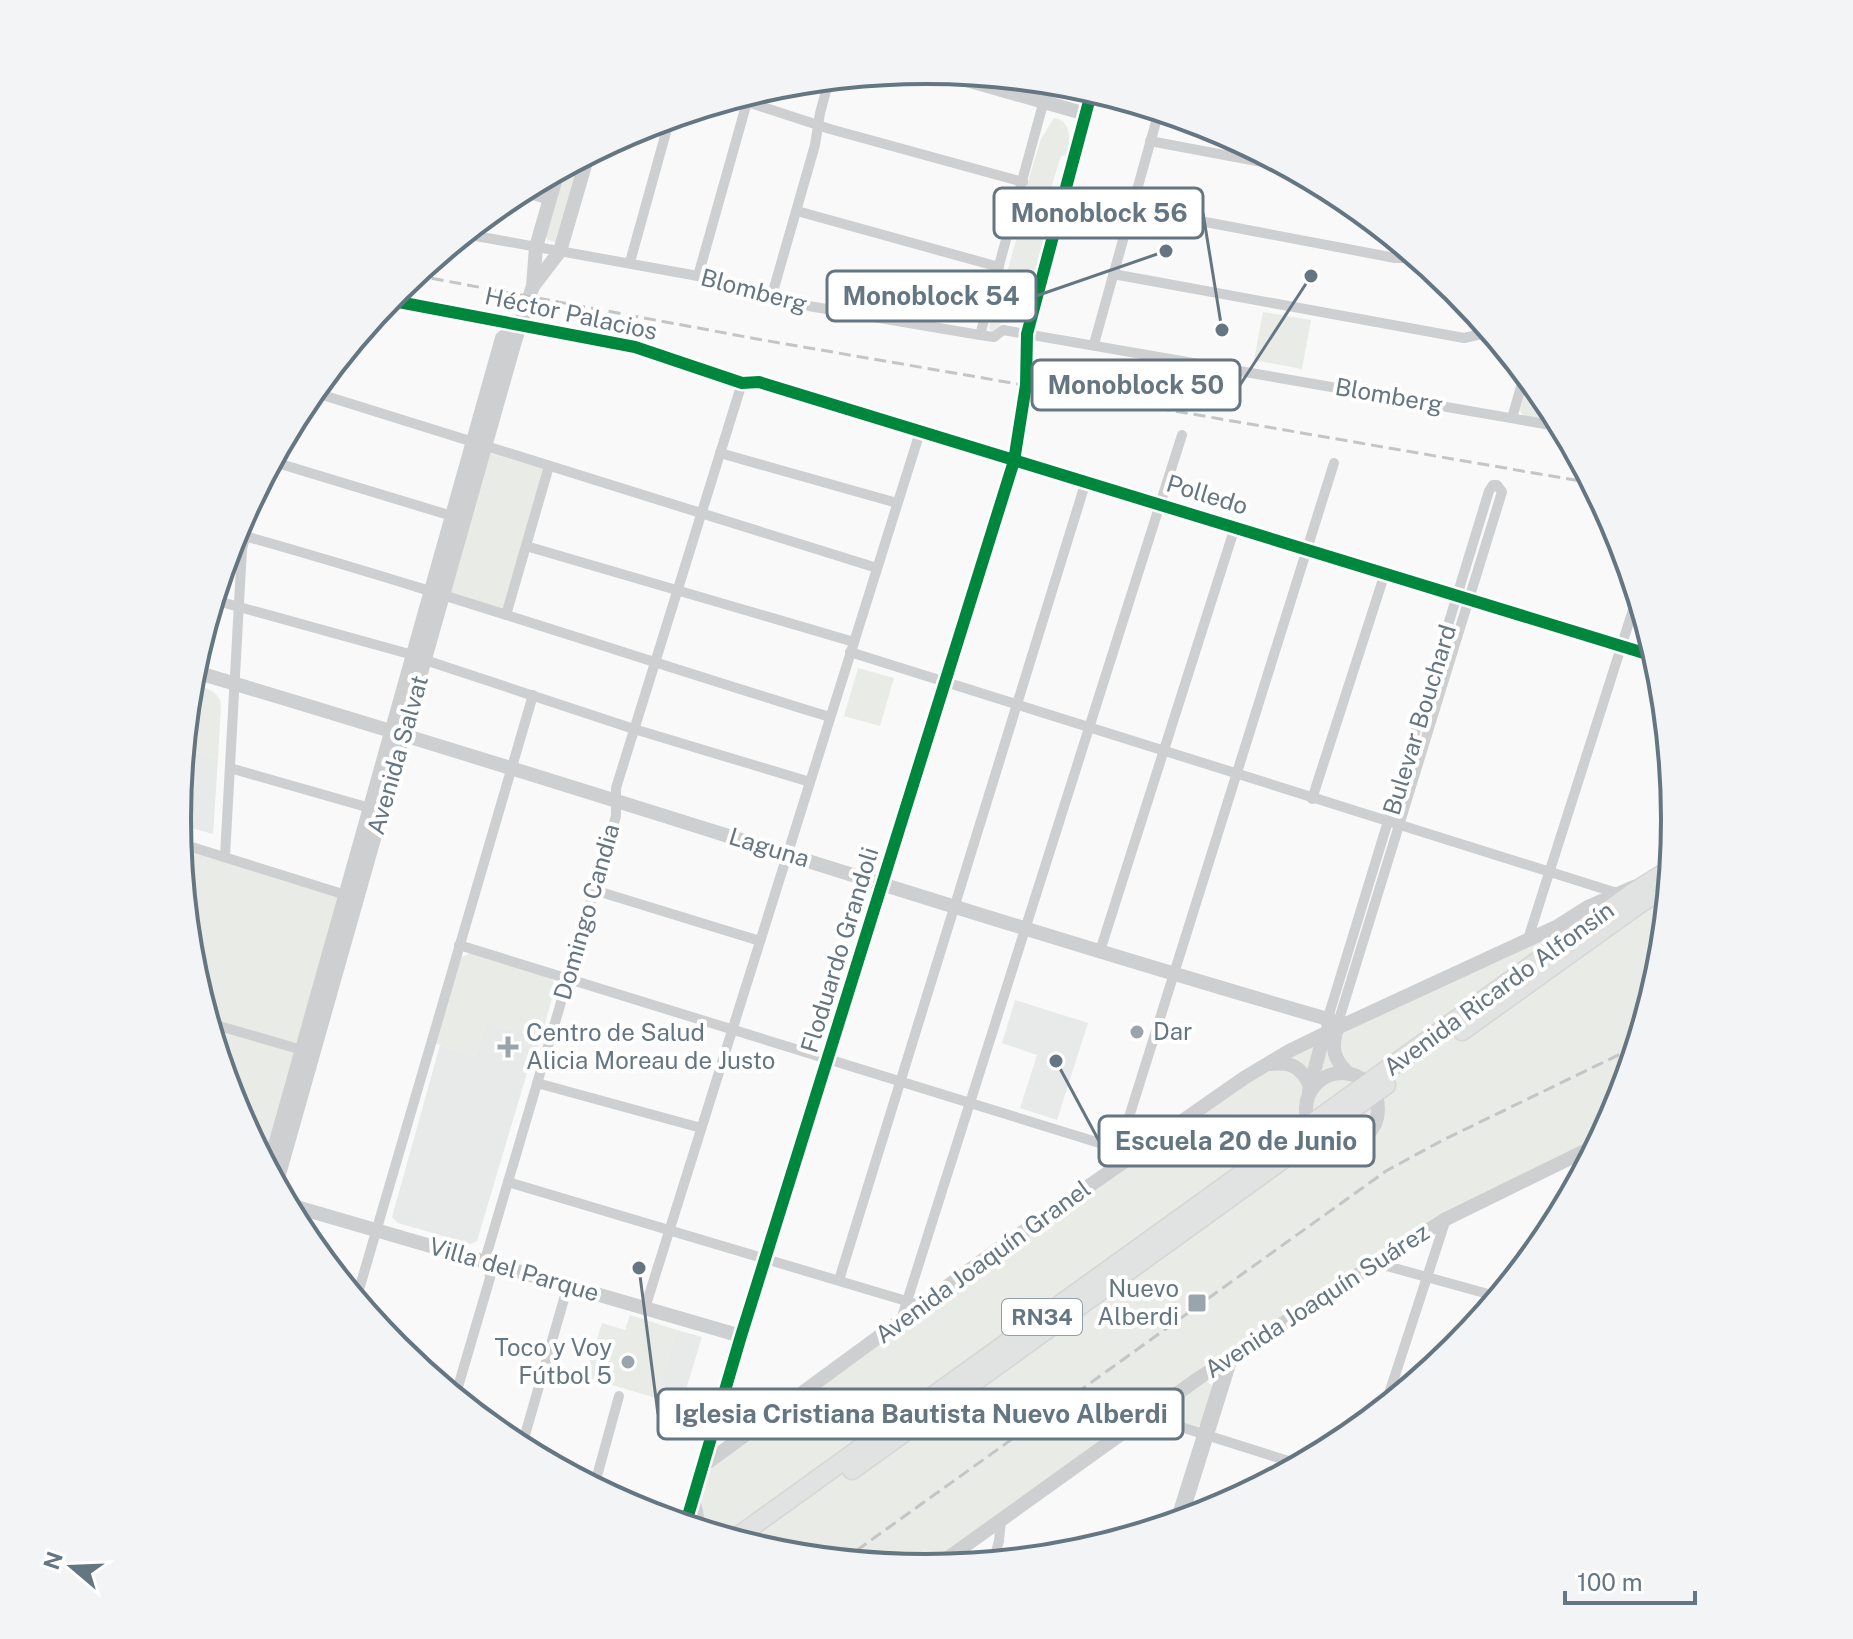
<svg xmlns="http://www.w3.org/2000/svg" width="1853" height="1639" font-family="'Public Sans',sans-serif">
<rect width="100%" height="100%" fill="#f9f9f9"/>
<g fill="#e8e9e9">
<path d="M184,749L218,759L213,834L177,824Z"/>
<path d="M1015,1000L1088,1023L1057,1120L1020,1108L1037,1055L1002,1043Z"/>
<path d="M486,1022L541,1038L527,1073L477,1241L471,1244L398,1223L392,1217L440,1045L475,1056Z"/>
<path d="M677,1330L702,1337L681,1406L656,1398Z"/>
</g>
<g fill="#e8ebe6">
<path d="M1054,118C1073,121 1068,140 1070,155L1061,156L1037,233L1045,237L1023,315L1019,321L1001,323L993,333L989,328L991,319H994L1030,190L1026,188L1041,139Z"/>
<path d="M583,157L560,238L554,242L548,240L544,234L563,168Z"/>
<path d="M1263,312L1311,320L1302,369L1254,360Z"/>
<path d="M1528,377L1550,403L1561,424L1523,416L1520,410Z"/>
<path d="M489,453L544,469L504,610L449,594Z"/>
<path d="M858,668L894,678L880,726L844,716Z"/>
<path d="M190,684C204,688 217,689 221,703L218,759L184,749Z"/>
<path d="M179,843L345,895L268,1170L234,1106L191,965Z"/>
<path d="M1671,869L1661,966L1619,1107L1599,1144L1376,1263L934,1568L780,1555L685,1526L704,1465L1244,1078Z"/>
<path d="M471,953L552,978L555,987L541,1038L486,1022L475,1056L434,1043L459,958Z"/>
<path d="M630,1315L677,1330L656,1398L585,1377L602,1323L625,1330Z"/>
<path d="M1206,1381L1212,1385V1390L1202,1422L1197,1428L1166,1419L1163,1415V1412Z"/>
</g>
<g fill="none" stroke-linecap="round" stroke-linejoin="round">
<defs>
<g id="trunk">
<path d="M1462,1031L1642,902L1670,885"/>
<path d="M852,1470L1386,1085"/>
<path d="M733,1540L1631,894L1671,869"/>
</g>
</defs>
<use href="#trunk" stroke="#d5d6d6" stroke-width="21"/>
<g stroke="#cecfd0" stroke-width="10">
<path d="M735,98L830,129L1023,182"/>
<path d="M1150,141L1288,167"/>
<path d="M519,191L550,200"/>
<path d="M1132,208L1395,258H1418"/>
<path d="M797,211L999,267"/>
<path d="M465,234L698,276L760,289L785,302L980,335L994,337L1003,330L1562,427"/>
<path d="M630,262L670,118"/>
<path d="M1113,274L1464,338L1491,332"/>
<path d="M698,276L747,102"/>
<path d="M772,295L815,145L820,113L829,80"/>
<path d="M388,300L635,347L742,383L759,382L1657,657"/>
<path d="M980,335L1049,82"/>
<path d="M1094,344L1159,111"/>
<path d="M313,392L877,568"/>
<path d="M1512,418L1525,373"/>
<path d="M720,453L897,503"/>
<path d="M274,462L452,516"/>
<path d="M234,533C434,589 631,656 830,717"/>
<path d="M526,546L854,642"/>
<path d="M214,600L413,655"/>
<path d="M506,615L549,466"/>
<path d="M850,652L1617,893"/>
<path d="M425,660L634,729L810,782"/>
<path d="M230,768L370,808"/>
<path d="M1312,799L1385,573"/>
<path d="M179,843L349,896"/>
<path d="M225,856L242,549L249,522L313,391"/>
<path d="M594,890L760,941"/>
<path d="M1528,939L1638,594"/>
<path d="M459,945L1119,1149"/>
<path d="M1100,951L1235,527"/>
<path d="M209,1023L302,1050"/>
<path d="M1326,1024L1489,491L1493,485H1497L1502,492L1337,1026"/>
<path d="M537,1083L701,1128"/>
<path d="M1119,1149L1334,463"/>
<path d="M508,1182L913,1303"/>
<path d="M1376,1263L1499,1297"/>
<path d="M839,1280L1086,481"/>
<path d="M356,1300L533,695"/>
<path d="M645,1308L920,432"/>
<path d="M901,1320L1182,435"/>
<path d="M455,1397L490,1278L487,1253L616,816V788L742,383"/>
<path d="M1384,1409L1446,1219"/>
<path d="M1146,1416L1301,1465"/>
<path d="M521,1449L568,1285"/>
<path d="M594,1487L619,1396"/>
<path d="M1182,1521L1234,1355"/>
<path d="M1174,1524L1225,1362"/>
<path d="M993,1562L999,1541L1001,1520"/>
</g>
<g stroke="#cecfd0" stroke-width="14">
<path d="M935,71L1086,114"/>
<path d="M1068,84L1092,91"/>
<path d="M534,285L560,251L588,155"/>
<path d="M192,671C578,785 959,913 1345,1024"/>
<path d="M1337,1028C1331,1048 1333,1059 1349,1074"/>
<path d="M1270,1064C1291,1062 1301,1066 1310,1086"/>
<circle cx="1342" cy="1109" r="36"/>
<path d="M1309,1091L1324,1034"/>
<path d="M268,1170L502,338L520,325"/>
<path d="M276,1185L515,341L533,286L536,247L558,171"/>
<path d="M286,1204L741,1336"/>
<path d="M704,1465L990,1255L1244,1078L1289,1051L1324,1034L1558,926L1588,907L1634,887"/>
<path d="M694,1503L698,1522L707,1532"/>
<path d="M685,1526L741,1336L1014,461L1026,385L1027,334L1092,90"/>
<path d="M934,1568L1199,1378L1376,1263L1446,1219L1599,1144"/>
</g>
<use href="#trunk" stroke="#e1e2e2" stroke-width="18"/>
<g stroke="#c3c5c6" stroke-width="3" stroke-dasharray="12 6" stroke-linecap="butt">
<path d="M414,275L757,339L1592,483"/>
<path d="M842,1561L1386,1171L1443,1140L1637,1046"/>
</g>
<defs>
<g id="cycleway">
<path d="M388,300L635,347L742,383L759,382L1657,657"/>
<path d="M685,1526L741,1336L1014,461L1026,385L1027,334L1092,90"/>
</g>
</defs>
<use href="#cycleway" stroke="#fff" stroke-width="17"/>
<use href="#cycleway" stroke="#00873e" stroke-width="12"/>
</g>
<g fill="#99a4ac" stroke="#fff" stroke-width="3">
<circle cx="1137" cy="1032" r="8"/>
<path d="M504 1035h8v8h8v8h-8v8h-8v-8h-8v-8h8z"/>
<rect x="1187" y="1293" width="20" height="20" rx="4"/>
<circle cx="628" cy="1362" r="8"/>
</g>
<g text-anchor="middle" stroke-width="8" stroke-linejoin="round" paint-order="stroke">
<rect fill="#fff" stroke="#939fa8" stroke-width="2" x="1002" y="1299" width="80" height="36" rx="6"/>
<g font-size="22" font-weight="bold" fill="#657683">
<text x="1042" y="1325">RN34</text>
</g>
<g font-size="24" fill="#657683" stroke="#fff">
<text transform="translate(754 291) rotate(15)" y="8">Blomberg</text>
<text transform="translate(571 314) rotate(12)" y="8">Héctor Palacios</text>
<text transform="translate(1389 396) rotate(10)" y="8">Blomberg</text>
<text transform="translate(1207 495) rotate(17)" y="8">Polledo</text>
<text transform="translate(1420 720) rotate(-73)" y="8">Bulevar Bouchard</text>
<text transform="translate(398 755) rotate(-74)" y="8">Avenida Salvat</text>
<text transform="translate(769 848) rotate(17)" y="8">Laguna</text>
<text transform="translate(587 912) rotate(-74)" y="8">Domingo Candia</text>
<text transform="translate(840 950) rotate(-73)" y="8">Floduardo Grandoli</text>
<text transform="translate(1499 989) rotate(-36)" y="8">Avenida Ricardo Alfonsín</text>
<text transform="translate(983 1262) rotate(-36)" y="8">Avenida Joaquín Granel</text>
<text transform="translate(514 1270) rotate(16)" y="8">Villa del Parque</text>
<text transform="translate(1317 1301) rotate(-33)" y="8">Avenida Joaquín Suárez</text>
</g>
<g font-size="24" fill="#657683" stroke="#fff" text-anchor="start">
<text x="1153" y="1040">Dar</text>
<text x="526" y="1041">Centro de Salud<tspan x="526" dy="28">Alicia Moreau de Justo</tspan></text>
<text x="1179" y="1297" text-anchor="end">Nuevo<tspan x="1179" dy="28">Alberdi</tspan></text>
<text x="612" y="1356" text-anchor="end">Toco y Voy<tspan x="612" dy="28">Fútbol 5</tspan></text>
</g>
</g>
<path d="M0 0H1853V1639H0ZM191 819a735 735 0 1 1 1470 0a735 735 0 1 1-1470 0Z" fill="#f3f4f5" fill-rule="evenodd"/>
<path fill="none" stroke="#657683" stroke-width="4" d="M191 819a735 735 0 1 1 1470 0a735 735 0 1 1-1470 0Z"/>
<path fill="none" stroke="#657683" stroke-width="3" d="M1222 330L1203 213M1166 251L1036 296M1311 276L1240 385M1056 1061L1099 1141M639 1268L658 1414"/>
<g fill="#657683" stroke="#fff" stroke-width="3">
<circle cx="1222" cy="330" r="8"/>
<circle cx="1166" cy="251" r="8"/>
<circle cx="1311" cy="276" r="8"/>
<circle cx="1056" cy="1061" r="8"/>
<circle cx="639" cy="1268" r="8"/>
</g>
<g fill="#fff" stroke="#657683" stroke-width="3">
<rect x="994" y="188" width="209" height="50" rx="8"/>
<rect x="827" y="271" width="209" height="50" rx="8"/>
<rect x="1032" y="360" width="208" height="50" rx="8"/>
<rect x="1099" y="1116" width="275" height="50" rx="8"/>
<rect x="658" y="1389" width="525" height="50" rx="8"/>
</g>
<g font-size="26" text-anchor="middle" font-weight="bold" fill="#657683">
<text x="1099" y="222">Monoblock 56</text>
<text x="931" y="305">Monoblock 54</text>
<text x="1136" y="394">Monoblock 50</text>
<text x="1236" y="1150">Escuela 20 de Junio</text>
<text x="921" y="1423">Iglesia Cristiana Bautista Nuevo Alberdi</text>
</g>
<g transform="translate(72 1567) rotate(289)" stroke="#ffffff" stroke-width="6" paint-order="stroke">
<path d="M0-6L14 30L0 20L-14 30Z" fill="#657683"/>
<text y="-12" font-size="22" font-weight="bold" text-anchor="middle" fill="#657683">N</text>
</g>
<path d="M1565 1591v12h130v-12" fill="none" stroke="#657683" stroke-width="4"/>
<text x="1577" y="1591" font-size="24" fill="#657683" stroke="#ffffff" stroke-width="6" paint-order="stroke">100 m</text>
</svg>
